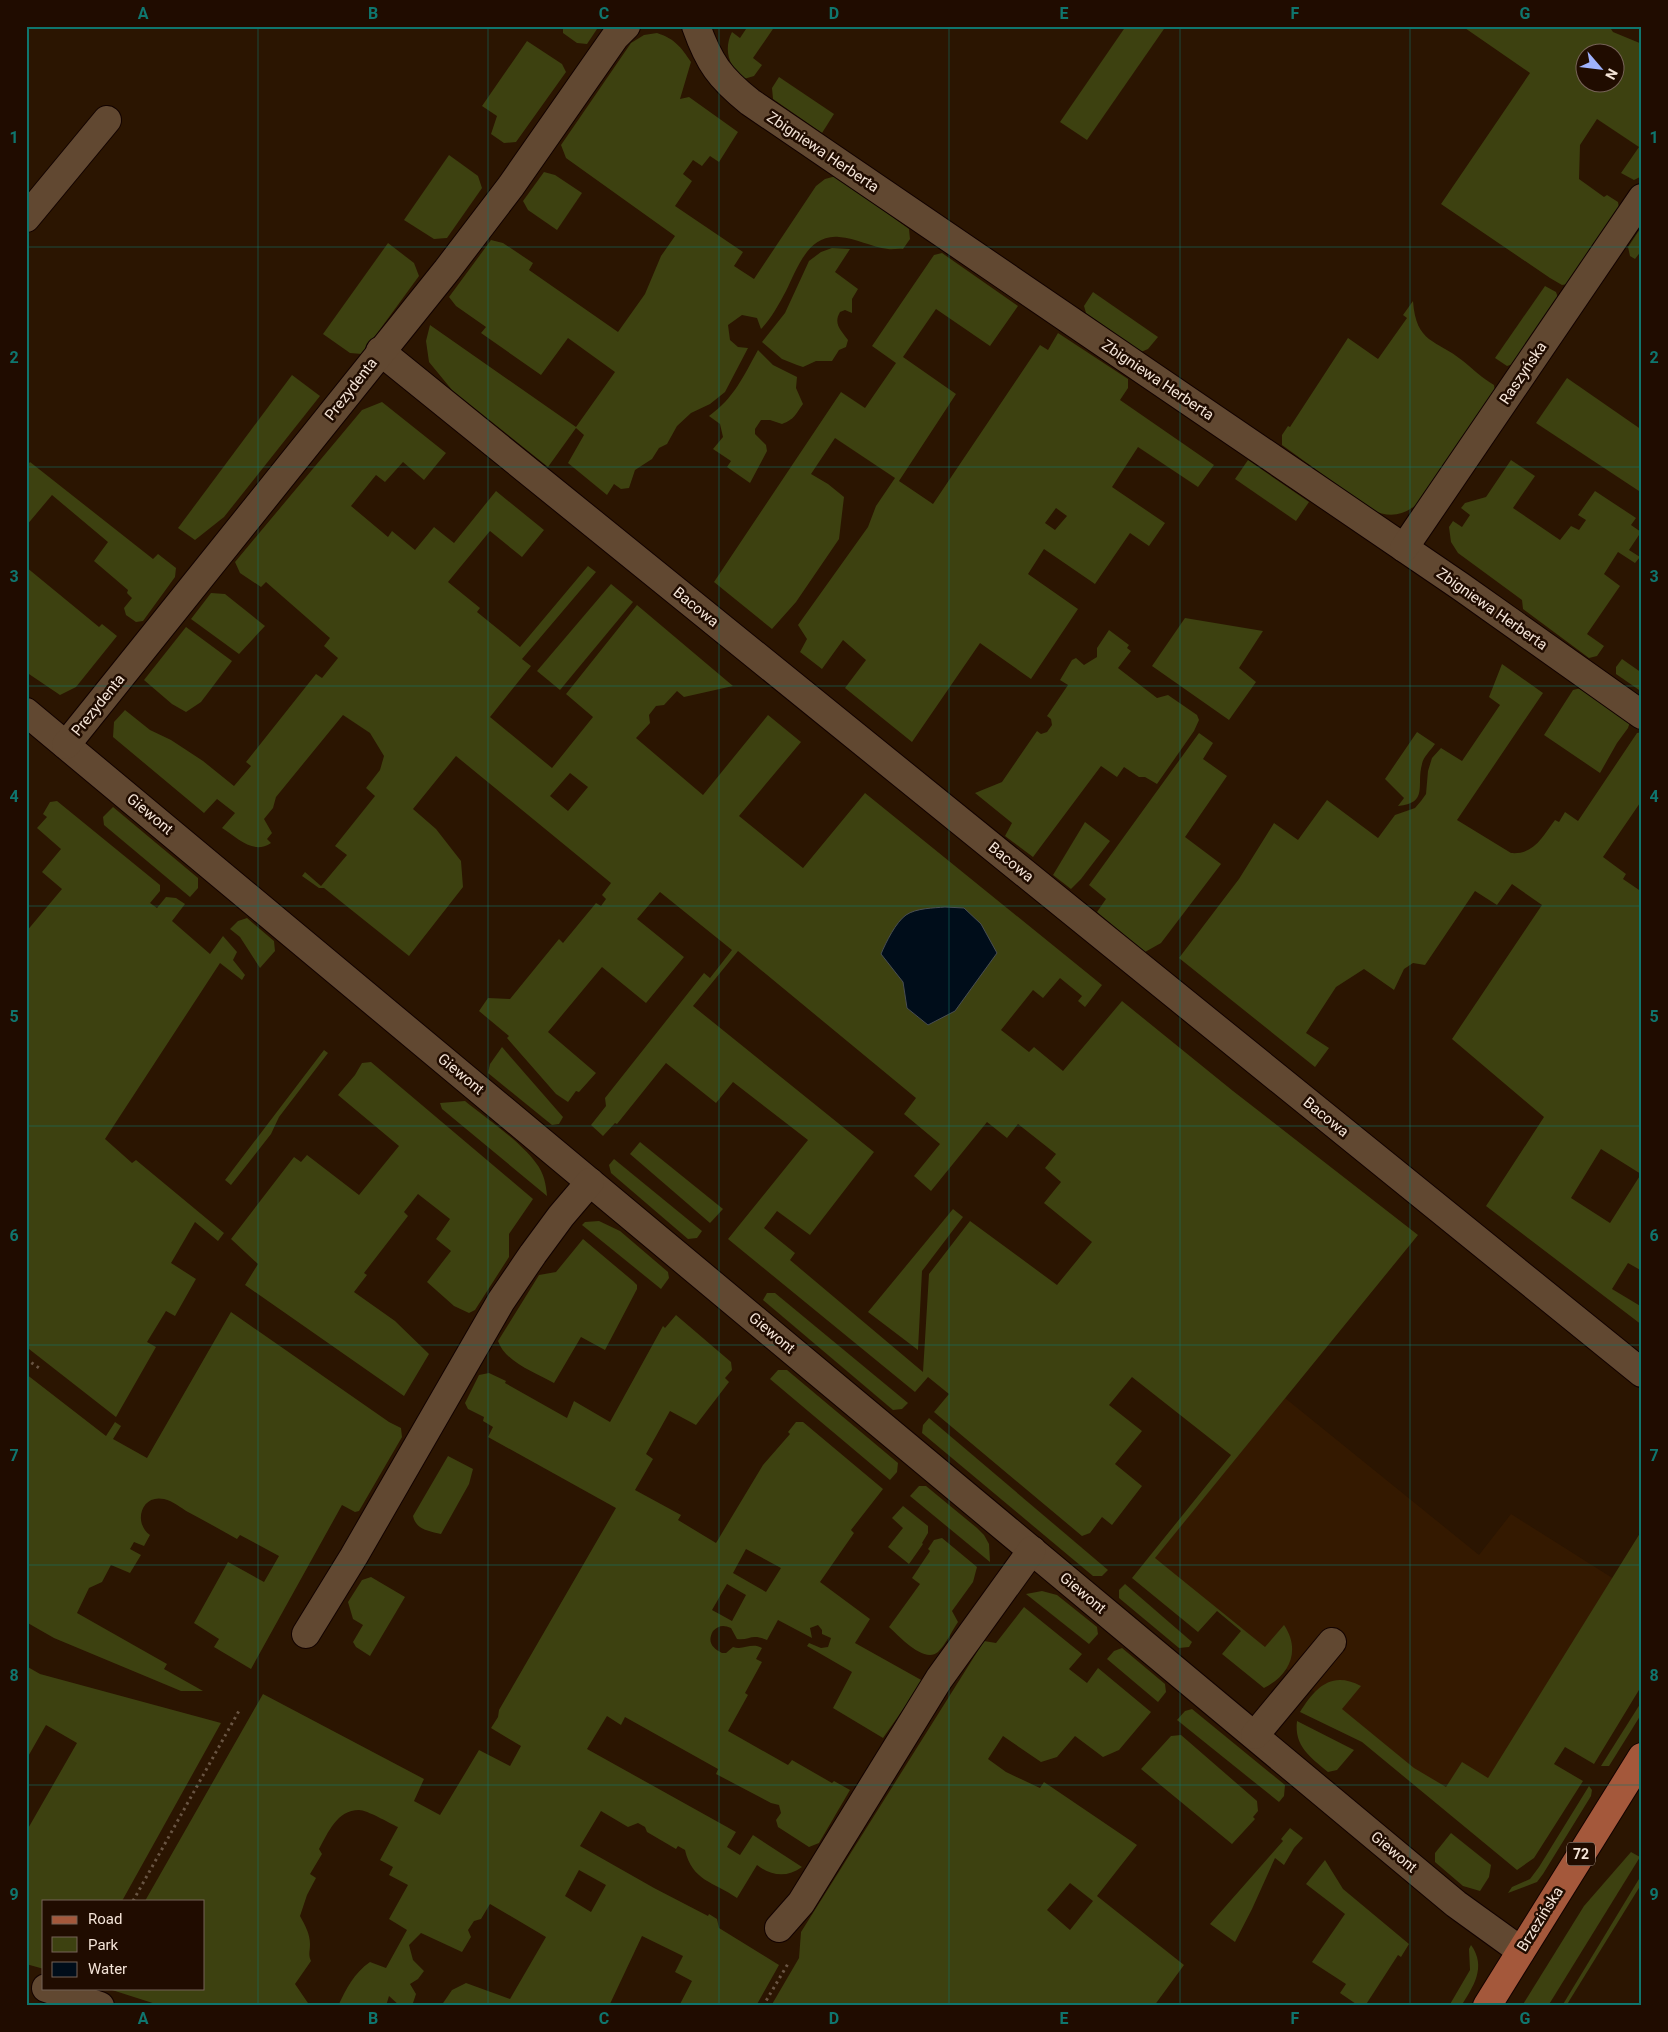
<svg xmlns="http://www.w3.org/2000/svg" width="1668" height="2032" font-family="Roboto,sans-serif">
<rect width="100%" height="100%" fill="#2b1501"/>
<path fill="#341900" d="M1285,1398L1479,1555L1511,1514L1633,1591L1482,1832L1154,1558Z"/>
<g fill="#3d4110" fill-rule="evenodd">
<path d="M563,26H599L587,44L577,43L563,33Z"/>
<path d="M748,26H775L753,58L762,65L754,76L744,79C729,67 723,50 732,32L740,38Z"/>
<path d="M1126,26H1166L1087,140L1060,122Z"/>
<path d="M1462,26H1609L1613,32L1642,44V176L1634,180L1621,173L1639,147L1597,119L1580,145L1579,179L1604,197L1607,195L1618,202L1619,208L1568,284L1562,285L1550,278L1441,204L1530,73ZM1586,52H1616V82H1586Z"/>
<path d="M657,33C675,39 681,47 691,62L680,99L689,97L738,132L719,162L710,156L702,166L693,160L683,174L692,181L675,206L743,252L734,266L754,279L816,186L825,179L836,176L909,229L910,239L903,249C898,248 893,250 888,249C871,247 856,238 839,237C808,234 797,269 786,291C779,304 771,319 761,329L757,318L742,315L728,325L730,340L738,347L748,348L725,392L710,404L691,413L677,426L667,444L659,448L652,459L635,470L629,488L621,489L614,484L607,495L568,463L584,435L576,428L548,467L452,390L429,362L426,341L430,325L576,427L615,372L568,338L541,375L481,333L486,327L456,306L449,297L491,240L503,243L533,263L529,270L618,332L645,294L661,256L675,236L566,158L561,145L631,43L644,35Z"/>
<path d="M527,41L562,64L566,72L516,142L504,143L491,134L497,116L482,106Z"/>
<path d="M779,77L834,114L822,133L773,99L772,88Z"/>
<path d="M449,155L478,176L482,188L447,238L434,239L404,220Z"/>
<path d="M544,172L555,175L582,193L557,230L528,210L523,201Z"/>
<path d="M1642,226V250L1635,259L1630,256L1628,247Z"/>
<path d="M388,243L414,263L419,276L362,354L350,353L323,334Z"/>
<path d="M832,248L850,249L835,272L858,289L852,299V313L845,310L840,312C833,324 841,330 848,340L846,347L839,350L832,361H816L803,367L797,365L782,359L762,342L785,313L809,261L821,252Z"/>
<path d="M942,253L1018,306L990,346L936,309L903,357L956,394L899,481L933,504L1040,345L1048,350L1058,333L1128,379V388L1120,400L1214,465L1198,487L1138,447L1112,487L1165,523L1149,546L1130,533L1095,584L1044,549L1028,574L1078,609L1031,679L980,643L912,742L845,688L866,660L843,640L822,669L800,652L807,639L798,625L868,527L876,506L895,478L835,438L811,474L828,484L844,497L839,539L796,602L772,629L714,582L841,392L865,408L896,363L872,346L934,255ZM1056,508L1067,516L1055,530L1045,523Z"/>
<path d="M1545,286L1556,292L1558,298L1513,364L1507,366L1495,358Z"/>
<path d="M1093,292L1158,337L1148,349L1141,352L1086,313L1084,306Z"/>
<path d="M1413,301C1416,344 1436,339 1463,361C1474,370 1482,378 1494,385L1495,392L1418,503C1404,516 1389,518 1372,510L1282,445V435L1288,426L1290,427L1348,338L1378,359L1407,318L1403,315Z"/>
<path d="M758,350L773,365L797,377L796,388L803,404C795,415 795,419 782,424L770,420H761L755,429V434L766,445L767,451L750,483L727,467L731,461L713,449L723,437L720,424L709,416C734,398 743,377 758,350Z"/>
<path d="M292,375L320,396L224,517L195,540L178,528Z"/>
<path d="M1567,378L1642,430V493L1536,423Z"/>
<path d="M382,402L446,453L424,480L403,462L385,482L376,475L351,506L388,537L392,531L415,550L434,527L454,543L496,491L544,530L522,557L490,531L448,582L480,608L477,612L520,647L588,566L596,572L522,659L531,666L490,717L552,768L593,717L566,694L637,605L733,686L684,697L677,691L664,705L656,706L649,715L650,723L636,738L703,795L768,715L801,742L739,816L803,868L865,793L1102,985L1085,1007L1078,1001L1082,996L1060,978L1043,998L1033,990L1001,1030L1029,1052L1034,1047L1063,1071L1122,1001L1233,1091L1418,1235L1155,1558L1265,1647L1284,1625C1301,1650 1290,1675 1264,1688L1222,1654L1241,1631L1217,1611L1198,1632L1132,1578L1231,1455L1132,1377L1109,1405L1142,1431L1115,1464L1142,1486L1112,1525L1102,1517L1090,1533L1082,1536L934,1412L949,1394L928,1377L915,1392L728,1239L808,1140L733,1082L716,1103L666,1063L617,1124L615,1123L603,1136L591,1125L606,1106L605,1098L704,973L710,978L732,950L660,892L637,919L684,957L646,1003L602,967L548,1032L596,1073L579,1092L576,1091L568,1102L556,1094L507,1038L509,1036L479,1011L488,998L510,999L559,939L563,943L596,903L601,906L606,899L602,895L611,883L456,756L413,809L436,829L461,861L463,887L409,956L324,888H319L302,876L305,872L321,886L347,855L335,846L375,796L366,788L380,770L384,756L370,733L343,715L276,797L273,808L264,819L272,833L267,839L271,843C253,855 238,838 222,828L235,813L217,799L204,813L113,737L114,722L125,710L150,730L171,740L203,761L234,786L251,766L246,762L316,674L322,678L338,658L324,646L330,638L266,582L261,587L240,573L235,562L362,410ZM570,773L588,787L568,811L550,796ZM738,951L916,1098L904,1114L940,1144L914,1176L931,1191L987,1122L1007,1138L1018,1124L1056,1154L1045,1168L1061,1182L1044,1203L1092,1242L1057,1285L970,1221L929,1274L923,1372L790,1260L795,1253L764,1228L777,1211L810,1235L874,1152L693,1006ZM903,982L928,1025L907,1008Z"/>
<path d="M1248,460L1309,502L1296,521L1235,479Z"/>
<path d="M1511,460L1535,476L1513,508L1560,540L1571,526L1579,530L1586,520L1578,515L1595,491L1636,518L1631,525L1641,532L1629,550L1640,557L1635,563L1618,552L1604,574L1620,586L1587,634L1604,646L1597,656L1589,658L1523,609L1522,600L1458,553L1451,542L1449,527L1453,521L1462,527L1470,515L1461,508L1465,503L1486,497Z"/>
<path d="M30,462L153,559L158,554L176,568L175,577L143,621L136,622L126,615L124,608L132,598L127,593L128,590L94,561L108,542L52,495L26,526V467Z"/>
<path d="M26,567L99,627L102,624L117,636L76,687L60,695L26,672Z"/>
<path d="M611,584L633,602L560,690L537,671Z"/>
<path d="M211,593L225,594L265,626L239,654L191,619Z"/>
<path d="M1185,618L1263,631L1239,668L1256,682L1229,720L1152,666Z"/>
<path d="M186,627L232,661L201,702L186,712L172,704L144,680Z"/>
<path d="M1109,630L1129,645L1127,648L1131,651L1118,668L1157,698L1168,695L1197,715L1199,720L1194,731L1157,784L1145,777H1139L1124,767L1117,777L1101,766L1033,857L1005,836L1012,823L975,793L1002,782L1037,731L1041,734L1047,732L1052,725L1051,719L1047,716L1068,685L1060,680L1072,660L1076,658L1084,665L1097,657V648Z"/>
<path d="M1622,659L1642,673V692L1616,674V667Z"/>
<path d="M1502,664L1543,693L1457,820L1511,853C1534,855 1543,836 1555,820L1559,822L1565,812L1578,821L1637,733L1642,732V804L1640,803L1603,857L1626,874L1623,879L1642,892V1271L1628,1263L1612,1289L1642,1307V1325L1486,1206L1544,1117L1452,1039L1542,905L1512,884L1497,905L1475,891L1425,965L1413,963L1404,969L1394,990L1364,969L1336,987L1306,1033L1329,1048L1315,1067L1179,958L1239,879L1274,823L1298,840L1327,800L1378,838L1395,815L1415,808L1421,801L1426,794L1428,771L1432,758L1441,748L1462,761L1500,705L1489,697ZM1601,1149L1641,1174L1610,1223L1571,1198Z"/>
<path d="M1581,688L1630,722L1628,728L1617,743L1600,773L1544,735L1573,690Z"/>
<path d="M1417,732L1435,744C1431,750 1423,757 1422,764C1416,785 1429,803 1398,806L1404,798L1385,779Z"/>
<path d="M1199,733L1213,743L1203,759L1227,776L1185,837L1221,864L1161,943L1145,952L1097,912L1106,899L1089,885Z"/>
<path d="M57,801L160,885V891L150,903L157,908L166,897L176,898L185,904L172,921L210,954L223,936L237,952L233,960L245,975L242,980L220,963L105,1139L132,1163L136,1160L224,1233L218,1241L195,1222L171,1263L196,1279L175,1316L166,1311L147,1342L156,1347L116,1417L29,1349L26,1353V932L62,889L42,872L61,849L37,828L47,817L43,814L50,802Z"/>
<path d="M113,807L198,878V888L190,897L104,825L103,817Z"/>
<path d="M1085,822L1110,841L1081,879L1071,889L1053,875Z"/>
<path d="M247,918L274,941L275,951L260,968L240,937L230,929L238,921Z"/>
<path d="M502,1047L563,1117L559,1124L552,1125L488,1073L490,1064Z"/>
<path d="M324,1050L328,1053L279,1117L271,1134L231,1185L225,1180Z"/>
<path d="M371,1062L533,1199L509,1234V1257L475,1310L469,1313L454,1306L427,1282L451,1251L436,1239L450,1219L418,1194L404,1212L408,1216L364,1273L367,1275L354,1292L395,1321L429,1354L404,1396L245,1285L258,1264L231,1239L294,1157L301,1162L307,1155L359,1195L399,1146L338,1095L355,1075L362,1063Z"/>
<path d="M465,1101C486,1118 521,1142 536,1163C544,1173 546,1184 547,1196L442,1109L440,1103Z"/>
<path d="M640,1142L723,1209L710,1223L630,1154Z"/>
<path d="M614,1159L702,1231L697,1238L688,1239L611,1173L609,1165Z"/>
<path d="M953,1209L963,1217L922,1271L918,1350L868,1312Z"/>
<path d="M599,1221L620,1231L668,1272L669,1278L661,1289L582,1225L585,1222Z"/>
<path d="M583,1239L633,1281L637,1285V1289L605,1350L581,1337L554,1383C536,1373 505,1362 498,1341L539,1275L556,1272Z"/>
<path d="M767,1293H775L908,1403L902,1409L893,1410L763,1300Z"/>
<path d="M231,1312L389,1422L401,1428L402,1437L359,1511L355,1512L342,1505L251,1669L214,1647L219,1639L194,1623L228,1562L264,1582L279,1556L240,1535L237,1539C221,1530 205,1521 188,1512C181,1508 173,1501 164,1499C141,1494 133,1523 150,1535L144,1546L134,1542L130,1549L141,1555L130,1573L111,1565L102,1582L89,1588L77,1613L167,1664L164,1669L203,1691H181L54,1638L26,1622V1374L106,1436L115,1422L121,1426L113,1439L147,1458Z"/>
<path d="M676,1315L731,1362L732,1370L725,1378L729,1382L696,1425L670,1411L646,1454L653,1459L635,1490L681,1515L678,1520L716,1543L763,1465L790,1434L788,1432L796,1422H803L883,1489L851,1530L854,1533L820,1582L870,1619L855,1643L923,1681L883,1738L833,1708L852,1672L807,1646L809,1643L821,1648L828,1647L831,1638L822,1634V1630L818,1625L810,1628L812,1638L778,1620L767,1640C751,1633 749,1641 737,1639L731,1628C724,1625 719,1625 713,1631C707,1642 712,1648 722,1653H726L733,1647C743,1651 751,1642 762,1648L756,1659L762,1662L745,1693L748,1695L728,1731L788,1765L792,1760L832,1783L834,1781L850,1790L819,1843L809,1847L778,1827L776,1820L781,1813L779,1805L771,1803L716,1774L718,1769L625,1717L621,1725L607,1716L587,1749L736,1832L727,1847L740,1855L753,1835L802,1867C787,1878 771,1876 757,1865L737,1898C714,1882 692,1881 685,1850L678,1846L676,1849L647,1832L645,1827L638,1823L628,1827L601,1811L580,1846L654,1888L708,1916L709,1914L717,1919L719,1928L779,1965L756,2006H679L692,1981L675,1972L683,1956L642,1936L609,2006H441L452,1990L466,1983L510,1999L546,1937L490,1904L481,1919L474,1921L468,1930L471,1937L462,1952L421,1933L409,1945L413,1960L424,1971L418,1979L410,1984L416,1994L412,2006H400L389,1996L386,2006H338C346,1989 354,1973 370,1962L386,1968L407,1930L389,1919L408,1885L389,1875L393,1867L380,1860L398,1827C389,1823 367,1810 359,1810C337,1810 328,1833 319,1849L322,1854L310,1874L316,1878L307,1895L300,1916C305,1925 310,1934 310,1944C310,1952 308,1954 311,1961L295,1984L310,2006H162L112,1990V1988H204V1901H145L263,1694L424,1779L414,1801L440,1815L479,1750L510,1766L521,1746L491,1728L498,1717L499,1710L616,1508L488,1437L493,1427L483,1421L484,1417L468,1409L465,1403L479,1375L489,1373L506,1381L505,1383L567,1418L574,1401L610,1422L663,1326L665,1328ZM746,1549L781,1568L766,1592L733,1573ZM727,1584L746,1595L732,1621L712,1610ZM579,1870L606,1885L591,1912L565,1896Z"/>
<path d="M778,1370H787L898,1463L897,1472L890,1480L770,1379Z"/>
<path d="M929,1418L1108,1570L1102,1576H1093L922,1433L923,1425Z"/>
<path d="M448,1456L473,1469L469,1484L441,1534C429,1531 416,1530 413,1516Z"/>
<path d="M919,1486H926L977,1528L984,1535L989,1544L990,1562L910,1496Z"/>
<path d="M903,1506L928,1526V1533L922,1543L923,1544L909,1564L888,1547L903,1528L892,1518Z"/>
<path d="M1642,1530V1685L1594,1764L1565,1747L1554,1764L1583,1781L1534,1858L1517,1870L1362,1742L1300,1712C1315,1688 1331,1670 1361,1686L1342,1709L1414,1768L1446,1787L1462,1762L1488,1778Z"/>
<path d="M942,1538L977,1567L973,1582L952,1611L958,1622C952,1631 946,1644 938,1652C924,1664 899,1636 889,1627L920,1584L912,1578L930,1551L928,1549L934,1540Z"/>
<path d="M371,1577L405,1597L370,1656L356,1647L353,1642L363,1625L353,1619L348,1602L362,1580Z"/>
<path d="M1125,1584L1192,1642L1189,1647L1179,1648L1119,1598V1590Z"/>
<path d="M1042,1591L1057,1595L1097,1627L1098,1634L1089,1644L1026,1594Z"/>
<path d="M1024,1607L1082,1654L1069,1669L1087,1683L1098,1668L1151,1712L1119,1750L1103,1757L1075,1736L1057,1757L1041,1762L1003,1736L988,1759L1006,1772L1040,1788L1044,1782L1137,1845L1097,1896L1184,1965L1154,2006H771L799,1958L801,1932L984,1641L996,1643ZM1070,1883L1093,1901L1070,1930L1047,1910Z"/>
<path d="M1122,1648L1165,1684L1166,1692L1158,1702L1107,1659L1114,1651Z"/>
<path d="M26,1666L40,1674L221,1723L122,1901H44V1969L26,1964V1832L77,1743L46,1725L26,1760Z"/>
<path d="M1642,1701V1713L1609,1766H1601Z"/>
<path d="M1192,1709L1285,1785L1284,1796L1279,1802L1177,1720L1185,1711Z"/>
<path d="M1297,1721L1354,1750L1337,1770L1328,1772C1310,1757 1294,1746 1297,1721Z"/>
<path d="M1181,1735L1257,1801L1258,1811L1253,1817L1255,1819L1232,1844L1141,1769L1171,1736Z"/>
<path d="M1589,1786L1592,1790L1591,1796L1543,1874L1537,1882L1508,1893L1512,1887L1530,1879L1539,1867Z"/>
<path d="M1290,1828L1303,1838L1294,1848L1284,1865L1275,1858L1252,1909L1235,1942L1210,1924L1283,1841L1281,1839Z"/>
<path d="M1451,1833L1491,1865L1489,1877L1480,1891L1463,1886L1435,1862V1853Z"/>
<path d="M1631,1852L1640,1857L1548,2006H1522L1584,1906Z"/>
<path d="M1325,1860L1343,1889L1409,1944L1401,1957L1398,1955L1365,2006H1359L1340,1993L1346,1984L1312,1962L1345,1914L1306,1884Z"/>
<path d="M1642,1874V1883L1566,2006H1562Z"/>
<path d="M1471,1945C1487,1967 1473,1987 1461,2006H1449L1470,1970L1469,1949Z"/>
</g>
<path fill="#000d1a" stroke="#494e53" d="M945,907L964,908L981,924L997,953L955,1011L928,1025L907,1008L903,982L881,954C886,942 896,922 906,915C916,908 934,908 945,907Z"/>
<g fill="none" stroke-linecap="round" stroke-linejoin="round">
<defs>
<g id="minor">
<path d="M696,26C709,63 720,78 750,102L1460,586L1642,715"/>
<path d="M26,218L107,120"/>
<path d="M380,351L1642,1373"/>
<path d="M1404,548L1642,198"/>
<path d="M26,712L1456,1904L1521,1951"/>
<path d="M66,745L447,270L511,186L615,37L626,26"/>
<path d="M306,1634L354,1556L501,1301L533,1254L561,1216L590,1182"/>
<path d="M1255,1735L1332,1642"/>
<path d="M779,1928L801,1903L939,1679L1032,1550"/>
<path d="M46,1988L100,2006"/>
</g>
<path id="major" d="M1487,2006L1642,1757"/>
</defs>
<use href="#minor" stroke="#120200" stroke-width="30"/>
<use href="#major" stroke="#120200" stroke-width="30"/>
<g stroke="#695543" stroke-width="3" stroke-dasharray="2.5 4" stroke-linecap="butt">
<path d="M26,1359L42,1370"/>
<path d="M133,1901L240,1709"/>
<path d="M763,2006L789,1962"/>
</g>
<use href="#minor" stroke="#614831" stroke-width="28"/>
<use href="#major" stroke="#a4583b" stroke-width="28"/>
</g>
<path fill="none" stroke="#0f766e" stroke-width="1" stroke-opacity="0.55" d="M258,26V2006M488,26V2006M719,26V2006M949,26V2006M1180,26V2006M1410,26V2006M26,247H1642M26,467H1642M26,686H1642M26,906H1642M26,1126H1642M26,1345H1642M26,1565H1642M26,1785H1642"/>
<g text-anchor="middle" stroke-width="5" stroke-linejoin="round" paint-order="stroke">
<rect fill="#200c00" stroke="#b4a396" stroke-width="1" x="1567" y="1842.5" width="28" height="23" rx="4"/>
<g font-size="14" font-weight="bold" fill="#f4e4d7">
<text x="1581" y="1859">72</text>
</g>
<g font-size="15" fill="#f4e4d7" stroke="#200c00">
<text transform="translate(823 152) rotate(34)" y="5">Zbigniewa Herberta</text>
<text transform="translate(1523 373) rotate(-56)" y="5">Raszyńska</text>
<text transform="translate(1158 380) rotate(34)" y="5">Zbigniewa Herberta</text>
<text transform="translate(351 389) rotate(-52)" y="5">Prezydenta</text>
<text transform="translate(696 607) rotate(39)" y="5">Bacowa</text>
<text transform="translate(1492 609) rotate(35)" y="5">Zbigniewa Herberta</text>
<text transform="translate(98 705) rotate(-51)" y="5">Prezydenta</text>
<text transform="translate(150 814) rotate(40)" y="5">Giewont</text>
<text transform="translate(1011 862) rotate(39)" y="5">Bacowa</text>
<text transform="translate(461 1074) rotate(40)" y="5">Giewont</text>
<text transform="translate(1326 1117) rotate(39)" y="5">Bacowa</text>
<text transform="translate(772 1333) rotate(40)" y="5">Giewont</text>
<text transform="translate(1083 1593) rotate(40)" y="5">Giewont</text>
<text transform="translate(1394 1852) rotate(40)" y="5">Giewont</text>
<text transform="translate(1540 1919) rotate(-58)" y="5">Brzezińska</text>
</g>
</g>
<rect width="1668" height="2032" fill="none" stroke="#200c00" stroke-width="55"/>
<rect x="42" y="1900" width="162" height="90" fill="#200c00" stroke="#756256"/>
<rect x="52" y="1916" width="25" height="8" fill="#a4583b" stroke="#756256"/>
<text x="88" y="1924" font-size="15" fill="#f4e4d7">Road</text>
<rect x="52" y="1937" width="25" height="15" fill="#3d4110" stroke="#756256"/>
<text x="88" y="1950" font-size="15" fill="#f4e4d7">Park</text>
<rect x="52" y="1962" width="25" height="15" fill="#000d1a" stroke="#756256"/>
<text x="88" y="1974" font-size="15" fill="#f4e4d7">Water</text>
<g transform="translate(1600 68) rotate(118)"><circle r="24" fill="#200c00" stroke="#756256"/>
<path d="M0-4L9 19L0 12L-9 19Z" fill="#a0b3fd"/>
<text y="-8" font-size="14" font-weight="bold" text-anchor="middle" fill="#f4e4d7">N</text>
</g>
<rect x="28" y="28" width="1612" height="1976" fill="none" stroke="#0f766e" stroke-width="2"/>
<g font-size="16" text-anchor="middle" font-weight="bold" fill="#0f766e">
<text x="143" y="19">A</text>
<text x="373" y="19">B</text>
<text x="604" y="19">C</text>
<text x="834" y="19">D</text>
<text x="1064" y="19">E</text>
<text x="1295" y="19">F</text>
<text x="1525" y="19">G</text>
<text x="14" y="143">1</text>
<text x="1654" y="143">1</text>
<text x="14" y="363">2</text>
<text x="1654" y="363">2</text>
<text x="14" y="582">3</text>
<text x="1654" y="582">3</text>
<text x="14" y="802">4</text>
<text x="1654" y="802">4</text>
<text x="14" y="1022">5</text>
<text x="1654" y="1022">5</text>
<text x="14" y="1241">6</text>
<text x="1654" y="1241">6</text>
<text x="14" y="1461">7</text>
<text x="1654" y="1461">7</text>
<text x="14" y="1681">8</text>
<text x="1654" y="1681">8</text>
<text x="14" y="1900">9</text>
<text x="1654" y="1900">9</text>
<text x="143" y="2024">A</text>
<text x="373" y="2024">B</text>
<text x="604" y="2024">C</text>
<text x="834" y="2024">D</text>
<text x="1064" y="2024">E</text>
<text x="1295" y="2024">F</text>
<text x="1525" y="2024">G</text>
</g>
</svg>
